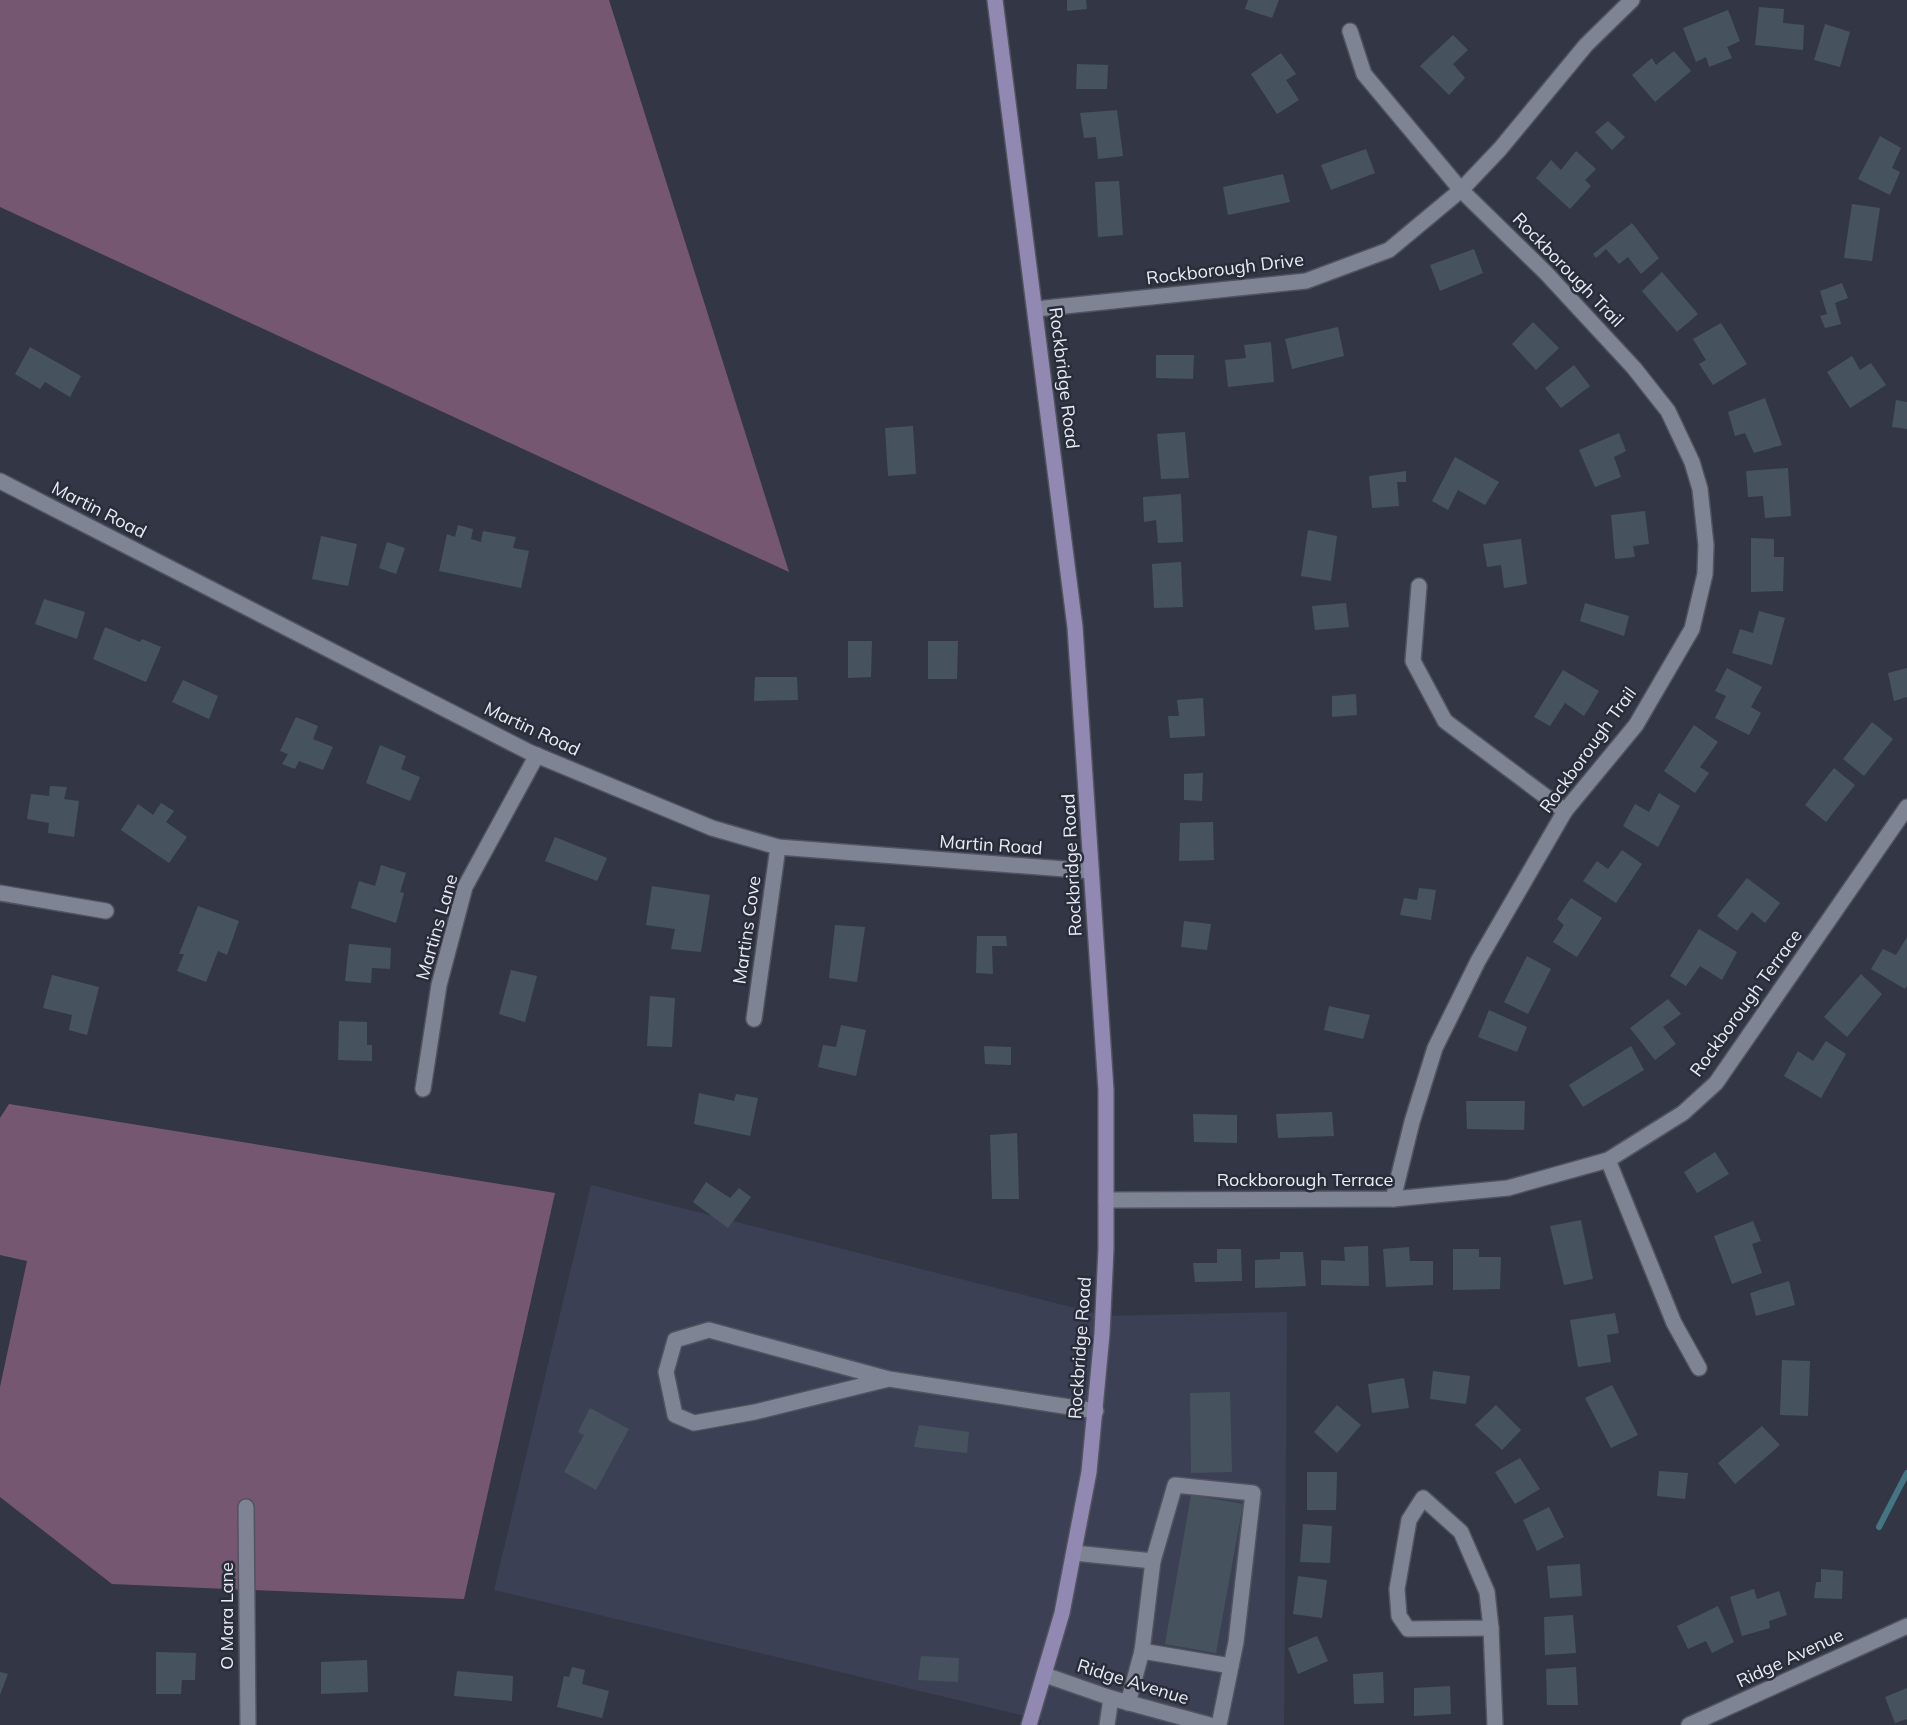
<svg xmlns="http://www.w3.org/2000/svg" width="1907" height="1725" font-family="Mulish,sans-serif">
<rect width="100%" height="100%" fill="#333745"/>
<path fill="#3c4054" d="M591,1185L1106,1316L1287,1312L1284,1725H1040L1042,1720L494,1590Z"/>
<g fill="#765772">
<path d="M0,0H609L789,572L0,207Z"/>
<path d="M9,1104L555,1193L464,1599L112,1584L0,1497V1387L27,1261L0,1255V1118Z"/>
</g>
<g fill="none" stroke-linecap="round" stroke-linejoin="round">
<path stroke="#447582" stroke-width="6" d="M1879,1527L1907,1473"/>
</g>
<g fill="#46535f">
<path d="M1067,0H1086L1087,9L1067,11Z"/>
<path d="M1248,0H1279L1272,18L1245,9Z"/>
<path d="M1759,7L1784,9L1783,23L1804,25L1803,50L1755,45Z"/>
<path d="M1728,10L1740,41L1727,47L1732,58L1709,67L1706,57L1696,62L1683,28Z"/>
<path d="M1825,24L1850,32L1840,67L1814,60Z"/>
<path d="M1453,35L1468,50L1453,64L1465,78L1449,95L1420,66Z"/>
<path d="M1674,51L1691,71L1655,102L1632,75L1652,58L1656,65Z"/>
<path d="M1281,53L1296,74L1286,80L1299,100L1277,114L1251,74Z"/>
<path d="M1077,64L1108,65L1107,89H1076Z"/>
<path d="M1117,110L1123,156L1098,159L1096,137L1084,138L1080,113Z"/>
<path d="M1608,121L1625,137L1612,150L1595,132Z"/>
<path d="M1880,136L1901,148L1892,168L1900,172L1890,195L1858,179Z"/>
<path d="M1366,149L1375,173L1331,190L1321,165Z"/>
<path d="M1576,151L1596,169L1585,180L1591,186L1570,209L1536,178L1551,160L1561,170Z"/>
<path d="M1283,174L1290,202L1228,215L1223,187Z"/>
<path d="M1119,181L1123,235L1098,237L1095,182Z"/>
<path d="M1852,204L1880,208L1872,261L1844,258Z"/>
<path d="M1632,223L1659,258L1641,274L1628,257L1619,264L1606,249L1596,258L1593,254Z"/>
<path d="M1474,249L1483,273L1440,291L1430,265Z"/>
<path d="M1662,272L1698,314L1677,332L1642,291Z"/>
<path d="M1842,283L1848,298L1835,303L1841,324L1825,328L1820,316L1827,314L1820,291Z"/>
<path d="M1533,322L1559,348L1536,370L1512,344Z"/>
<path d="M1721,323L1747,364L1713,385L1699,364L1706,360L1693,339Z"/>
<path d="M1338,327L1344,356L1292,369L1285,339Z"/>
<path d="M1271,342L1274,382L1228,387L1225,360L1246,358L1244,345Z"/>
<path d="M30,347L81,376L70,397L45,382L40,389L15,374Z"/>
<path d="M1156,355H1194L1193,379L1156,378Z"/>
<path d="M1852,356L1860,370L1871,363L1886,385L1850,408L1827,372Z"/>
<path d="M1574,365L1590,386L1561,408L1545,388Z"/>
<path d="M1765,398L1782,445L1754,453L1745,433L1735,436L1728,412Z"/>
<path d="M1896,400L1907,402V429L1892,427Z"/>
<path d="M913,426L916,474L888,476L885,428Z"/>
<path d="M1185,432L1189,478L1161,479L1157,434Z"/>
<path d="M1619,433L1626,451L1614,457L1621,477L1595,487L1579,450Z"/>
<path d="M1455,457L1499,482L1485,505L1458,490L1448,510L1432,501Z"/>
<path d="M1788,468L1791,516L1765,518L1763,496L1748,497L1746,471Z"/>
<path d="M1406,471V482H1397L1399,506L1372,508L1369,476Z"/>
<path d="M1181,494L1183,542L1158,543L1156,520L1144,522L1143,497Z"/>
<path d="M1645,511L1649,544L1633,546L1635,557L1615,559L1611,515Z"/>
<path d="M458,525L473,529L471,539L481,542L483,531L516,537L513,548L529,551L521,588L439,571L447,534L455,537Z"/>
<path d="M1308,530L1337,536L1331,581L1301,576Z"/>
<path d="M321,536L357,544L348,586L312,579Z"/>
<path d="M1751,538L1774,539V557H1784L1783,591L1751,592Z"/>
<path d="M1521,539L1527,584L1504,588L1501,565L1487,567L1483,544Z"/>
<path d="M387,542L405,548L396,574L379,568Z"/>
<path d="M1181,562L1183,607L1154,608L1152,564Z"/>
<path d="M44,599L85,612L77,639L35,624Z"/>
<path d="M1346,603L1349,627L1315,630L1312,606Z"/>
<path d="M1585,603L1629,616L1624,636L1580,621Z"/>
<path d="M1759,611L1785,618L1772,665L1732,653L1740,629L1753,633Z"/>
<path d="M105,627L140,642L142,639L161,647L146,682L93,659Z"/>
<path d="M848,641H872L871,677L848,678Z"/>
<path d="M928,641H958L957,679H928Z"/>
<path d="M1727,668L1762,687L1751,707L1761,713L1749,735L1715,718L1726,696L1715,691Z"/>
<path d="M1907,668V697L1894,701L1888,673Z"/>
<path d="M1563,670L1599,691L1584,716L1565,703L1550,726L1534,717Z"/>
<path d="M755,677H797L798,700L754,701Z"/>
<path d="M183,680L218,696L209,719L172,702Z"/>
<path d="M1356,694L1357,715L1332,717V696Z"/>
<path d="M1203,698L1205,736L1170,738L1168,716H1179L1177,700Z"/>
<path d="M296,717L318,726L313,739L333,747L323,770L299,761L295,769L282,764L288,754L280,751Z"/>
<path d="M1872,722L1893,739L1864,776L1843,759Z"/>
<path d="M1694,725L1718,742L1700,767L1709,773L1695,793L1664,771Z"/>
<path d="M380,745L406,756L401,769L420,777L410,801L366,783Z"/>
<path d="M1834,768L1855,785L1826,822L1805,805Z"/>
<path d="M1203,773L1202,801L1184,800V774Z"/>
<path d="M50,786L67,787L64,799L79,801L74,837L48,833L49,823L27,819L31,794L49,796Z"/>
<path d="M1659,793L1680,806L1658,847L1623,826L1635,804L1649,812Z"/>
<path d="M161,803L174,811L166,822L187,837L169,863L121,830L138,804L153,815Z"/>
<path d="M1213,822L1214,860L1179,861L1180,823Z"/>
<path d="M555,837L607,858L597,881L545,861Z"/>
<path d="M1622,850L1642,864L1616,903L1583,881L1597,861L1608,869Z"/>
<path d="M381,865L406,873L400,892L404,893L396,923L351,908L359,881L375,886Z"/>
<path d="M1747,878L1780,903L1765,923L1752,912L1737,931L1717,916Z"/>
<path d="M652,886L710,895L701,952L671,949L675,929L646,925Z"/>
<path d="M1419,888L1436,890L1431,920L1400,915L1404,898L1417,900Z"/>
<path d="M1571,898L1602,918L1577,957L1553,942L1564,925L1557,919Z"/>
<path d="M198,906L239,921L227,955L218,951L206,982L177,971L184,954H179Z"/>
<path d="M1184,921L1211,924L1207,950L1181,947Z"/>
<path d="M835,925L865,927L857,982L829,978Z"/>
<path d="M1699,929L1737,952L1722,980L1700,966L1686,986L1670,976Z"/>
<path d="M977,936H1006L1007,946H992L993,974L976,973Z"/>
<path d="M1907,937V985L1905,989L1871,969L1883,949L1896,955Z"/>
<path d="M349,944L391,948L390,969L372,968L371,983L345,981Z"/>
<path d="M1527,956L1551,969L1528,1014L1504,1002Z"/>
<path d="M511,970L537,976L525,1022L499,1014Z"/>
<path d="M1861,974L1882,994L1847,1037L1824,1017Z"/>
<path d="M52,975L99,987L87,1035L69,1030L72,1015L43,1008Z"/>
<path d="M650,996L675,998L672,1047L647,1046Z"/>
<path d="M1668,999L1681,1014L1663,1027L1676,1044L1655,1060L1630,1028Z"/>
<path d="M1329,1006L1370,1015L1363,1039L1324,1030Z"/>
<path d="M1489,1010L1527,1027L1517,1052L1478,1037Z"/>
<path d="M339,1021L367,1022V1045H372V1061L338,1060Z"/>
<path d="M841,1025L866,1030L856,1076L818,1067L823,1045L836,1047Z"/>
<path d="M1826,1041L1846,1054L1821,1098L1784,1076L1798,1051L1813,1061Z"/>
<path d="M984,1046L1011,1047V1065L985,1064Z"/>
<path d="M1631,1046L1644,1070L1583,1107L1569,1085Z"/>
<path d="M699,1093L734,1101L736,1094L758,1098L750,1136L694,1124Z"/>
<path d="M1466,1101H1525L1524,1130L1467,1129Z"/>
<path d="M1332,1112L1334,1136L1278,1138L1276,1114Z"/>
<path d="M1193,1114L1237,1115V1143L1194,1142Z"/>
<path d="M1017,1133L1019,1199H992L990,1135Z"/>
<path d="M1715,1152L1729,1174L1697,1193L1684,1172Z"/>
<path d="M706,1182L730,1198L739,1188L751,1197L728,1228L693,1202Z"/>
<path d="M1581,1220L1593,1279L1564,1285L1550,1226Z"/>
<path d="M1753,1221L1761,1241L1752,1244L1762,1273L1732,1284L1714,1236Z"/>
<path d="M1368,1246L1369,1286L1321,1285V1260L1345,1261L1344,1247Z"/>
<path d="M1409,1247L1410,1261H1433V1285L1386,1287L1383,1249Z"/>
<path d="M1217,1249H1241L1242,1281L1195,1282L1193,1263H1217Z"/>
<path d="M1453,1249H1479V1257H1501L1500,1289L1453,1290Z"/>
<path d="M1280,1252H1303L1306,1286L1255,1288V1260L1280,1259Z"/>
<path d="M1789,1281L1795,1305L1756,1316L1750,1293Z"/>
<path d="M1615,1313L1619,1333L1607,1335L1611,1362L1578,1367L1570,1320Z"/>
<path d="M1782,1360L1810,1361L1808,1416L1780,1415Z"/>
<path d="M1433,1371L1470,1376L1466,1404L1430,1399Z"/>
<path d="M1404,1378L1409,1408L1372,1413L1368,1384Z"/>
<path d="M1612,1385L1638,1435L1611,1448L1585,1398Z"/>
<path d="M1230,1392L1232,1472L1191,1473L1190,1393Z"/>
<path d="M1337,1405L1361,1425L1337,1453L1314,1432Z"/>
<path d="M1496,1405L1521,1430L1502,1450L1475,1425Z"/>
<path d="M590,1408L629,1429L596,1490L564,1472L584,1435L578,1432Z"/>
<path d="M919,1425L969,1432L967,1453L914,1447Z"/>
<path d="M1762,1426L1780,1445L1735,1484L1718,1463Z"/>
<path d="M1520,1458L1540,1489L1515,1504L1495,1472Z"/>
<path d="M1659,1471L1688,1473L1685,1499L1657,1496Z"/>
<path d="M1307,1472H1337L1336,1510H1307Z"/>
<path d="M1191,1495L1243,1504L1216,1653L1165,1644Z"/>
<path d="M1549,1507L1564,1537L1537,1551L1523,1520Z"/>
<path d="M1303,1524L1332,1526L1330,1563L1300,1562Z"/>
<path d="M1580,1564L1582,1596L1550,1598L1547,1566Z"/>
<path d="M1821,1569L1843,1571L1842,1599L1814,1598L1816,1582H1821Z"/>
<path d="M1298,1576L1327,1580L1322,1618L1293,1614Z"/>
<path d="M1754,1589L1757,1599L1779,1591L1787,1615L1769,1621L1770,1628L1742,1636L1730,1597Z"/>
<path d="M1718,1606L1734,1642L1712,1653L1706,1641L1688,1649L1677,1626Z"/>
<path d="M1573,1615L1576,1653L1545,1655L1544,1617Z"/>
<path d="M1317,1636L1328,1661L1298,1674L1288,1648Z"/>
<path d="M156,1652L196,1653L195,1680H182L181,1694H156Z"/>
<path d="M921,1656L959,1658L958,1682L918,1680Z"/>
<path d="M367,1660L368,1692L321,1694V1662Z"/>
<path d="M572,1667L585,1670L582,1684L609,1691L602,1718L557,1707L564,1676L569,1677Z"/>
<path d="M1576,1667L1578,1705H1547L1546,1669Z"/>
<path d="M457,1671L513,1676L512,1701L454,1696Z"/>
<path d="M0,1672L8,1674L0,1695Z"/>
<path d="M1383,1672L1384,1703L1354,1704L1353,1674Z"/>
<path d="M1450,1686L1451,1714L1414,1716V1688Z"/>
<path d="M1907,1688V1719L1895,1723L1885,1697Z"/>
</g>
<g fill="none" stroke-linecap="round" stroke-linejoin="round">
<defs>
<g id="minor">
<path d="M1350,31L1364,74L1461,190L1546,273L1634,368L1668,411L1692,462L1700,489L1706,545L1705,574L1692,629L1636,725L1565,811L1478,961L1435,1048L1412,1122L1393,1199"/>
<path d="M1036,309L1306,281L1389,250L1461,190L1500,149L1586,45L1632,0"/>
<path d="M1419,586L1413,661L1445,721L1565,811"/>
<path d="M0,893L106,911"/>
<path d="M754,1019L778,847"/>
<path d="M423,1089L439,985L465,887L537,755"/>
<path d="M1608,1160L1674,1323L1699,1368"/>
<path d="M1106,1200L1393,1199L1508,1188L1608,1160L1683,1113L1716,1083L1907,807"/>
<path d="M889,1379L755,1412L694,1423L675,1415L666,1372L675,1340L709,1330L889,1379L1096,1411"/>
<path d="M1423,1498L1461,1532L1487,1592L1491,1628L1408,1629L1399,1616L1397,1589L1409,1520Z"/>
<path d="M246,1507L248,1725"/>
<path d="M1074,1553L1153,1561"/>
<path d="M1491,1628L1495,1725"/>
<path d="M1142,1651L1153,1561L1175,1485L1253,1493L1236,1642L1219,1725"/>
<path d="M1128,1703L1142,1651L1231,1666"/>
<path d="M1107,1725L1111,1698"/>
</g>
<g id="tertiary">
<path d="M0,481L529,752L712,828L778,847L1091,871"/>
<path d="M1045,1675L1111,1698L1210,1725"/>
<path d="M1689,1725L1907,1626"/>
</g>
<path id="secondary" d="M995,0L1075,627L1106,1090V1249L1102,1334L1089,1472L1062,1613L1029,1725"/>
</defs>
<use href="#minor" stroke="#51535f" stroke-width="18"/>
<use href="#tertiary" stroke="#51535f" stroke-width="18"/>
<use href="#secondary" stroke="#51535f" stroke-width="18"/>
<use href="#minor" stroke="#7f8494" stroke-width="15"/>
<use href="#tertiary" stroke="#7f8494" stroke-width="15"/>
<use href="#secondary" stroke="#9289b2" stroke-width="15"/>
</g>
<g text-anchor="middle" stroke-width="5" stroke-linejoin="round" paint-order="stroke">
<g font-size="18" fill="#e9ebf4" stroke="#292d3a">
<text transform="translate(1225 269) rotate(-7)" y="6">Rockborough Drive</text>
<text transform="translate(1568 270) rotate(46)" y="6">Rockborough Trail</text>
<text transform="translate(1064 378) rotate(83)" y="6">Rockbridge Road</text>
<text transform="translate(99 510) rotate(27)" y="6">Martin Road</text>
<text transform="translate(532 729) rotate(25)" y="6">Martin Road</text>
<text transform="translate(1588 750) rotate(-54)" y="6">Rockborough Trail</text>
<text transform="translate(991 845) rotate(4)" y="6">Martin Road</text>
<text transform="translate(1072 865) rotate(-93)" y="6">Rockbridge Road</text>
<text transform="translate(437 927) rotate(-74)" y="6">Martins Lane</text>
<text transform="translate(747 930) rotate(-82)" y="6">Martins Cove</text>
<text transform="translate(1746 1003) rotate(-54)" y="6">Rockborough Terrace</text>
<text x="1305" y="1186">Rockborough Terrace</text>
<text transform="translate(1080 1348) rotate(-86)" y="6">Rockbridge Road</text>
<text transform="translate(227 1616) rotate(-90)" y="6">O Mara Lane</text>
<text transform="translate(1790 1658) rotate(-25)" y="6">Ridge Avenue</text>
<text transform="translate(1133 1682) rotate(17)" y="6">Ridge Avenue</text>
</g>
</g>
</svg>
